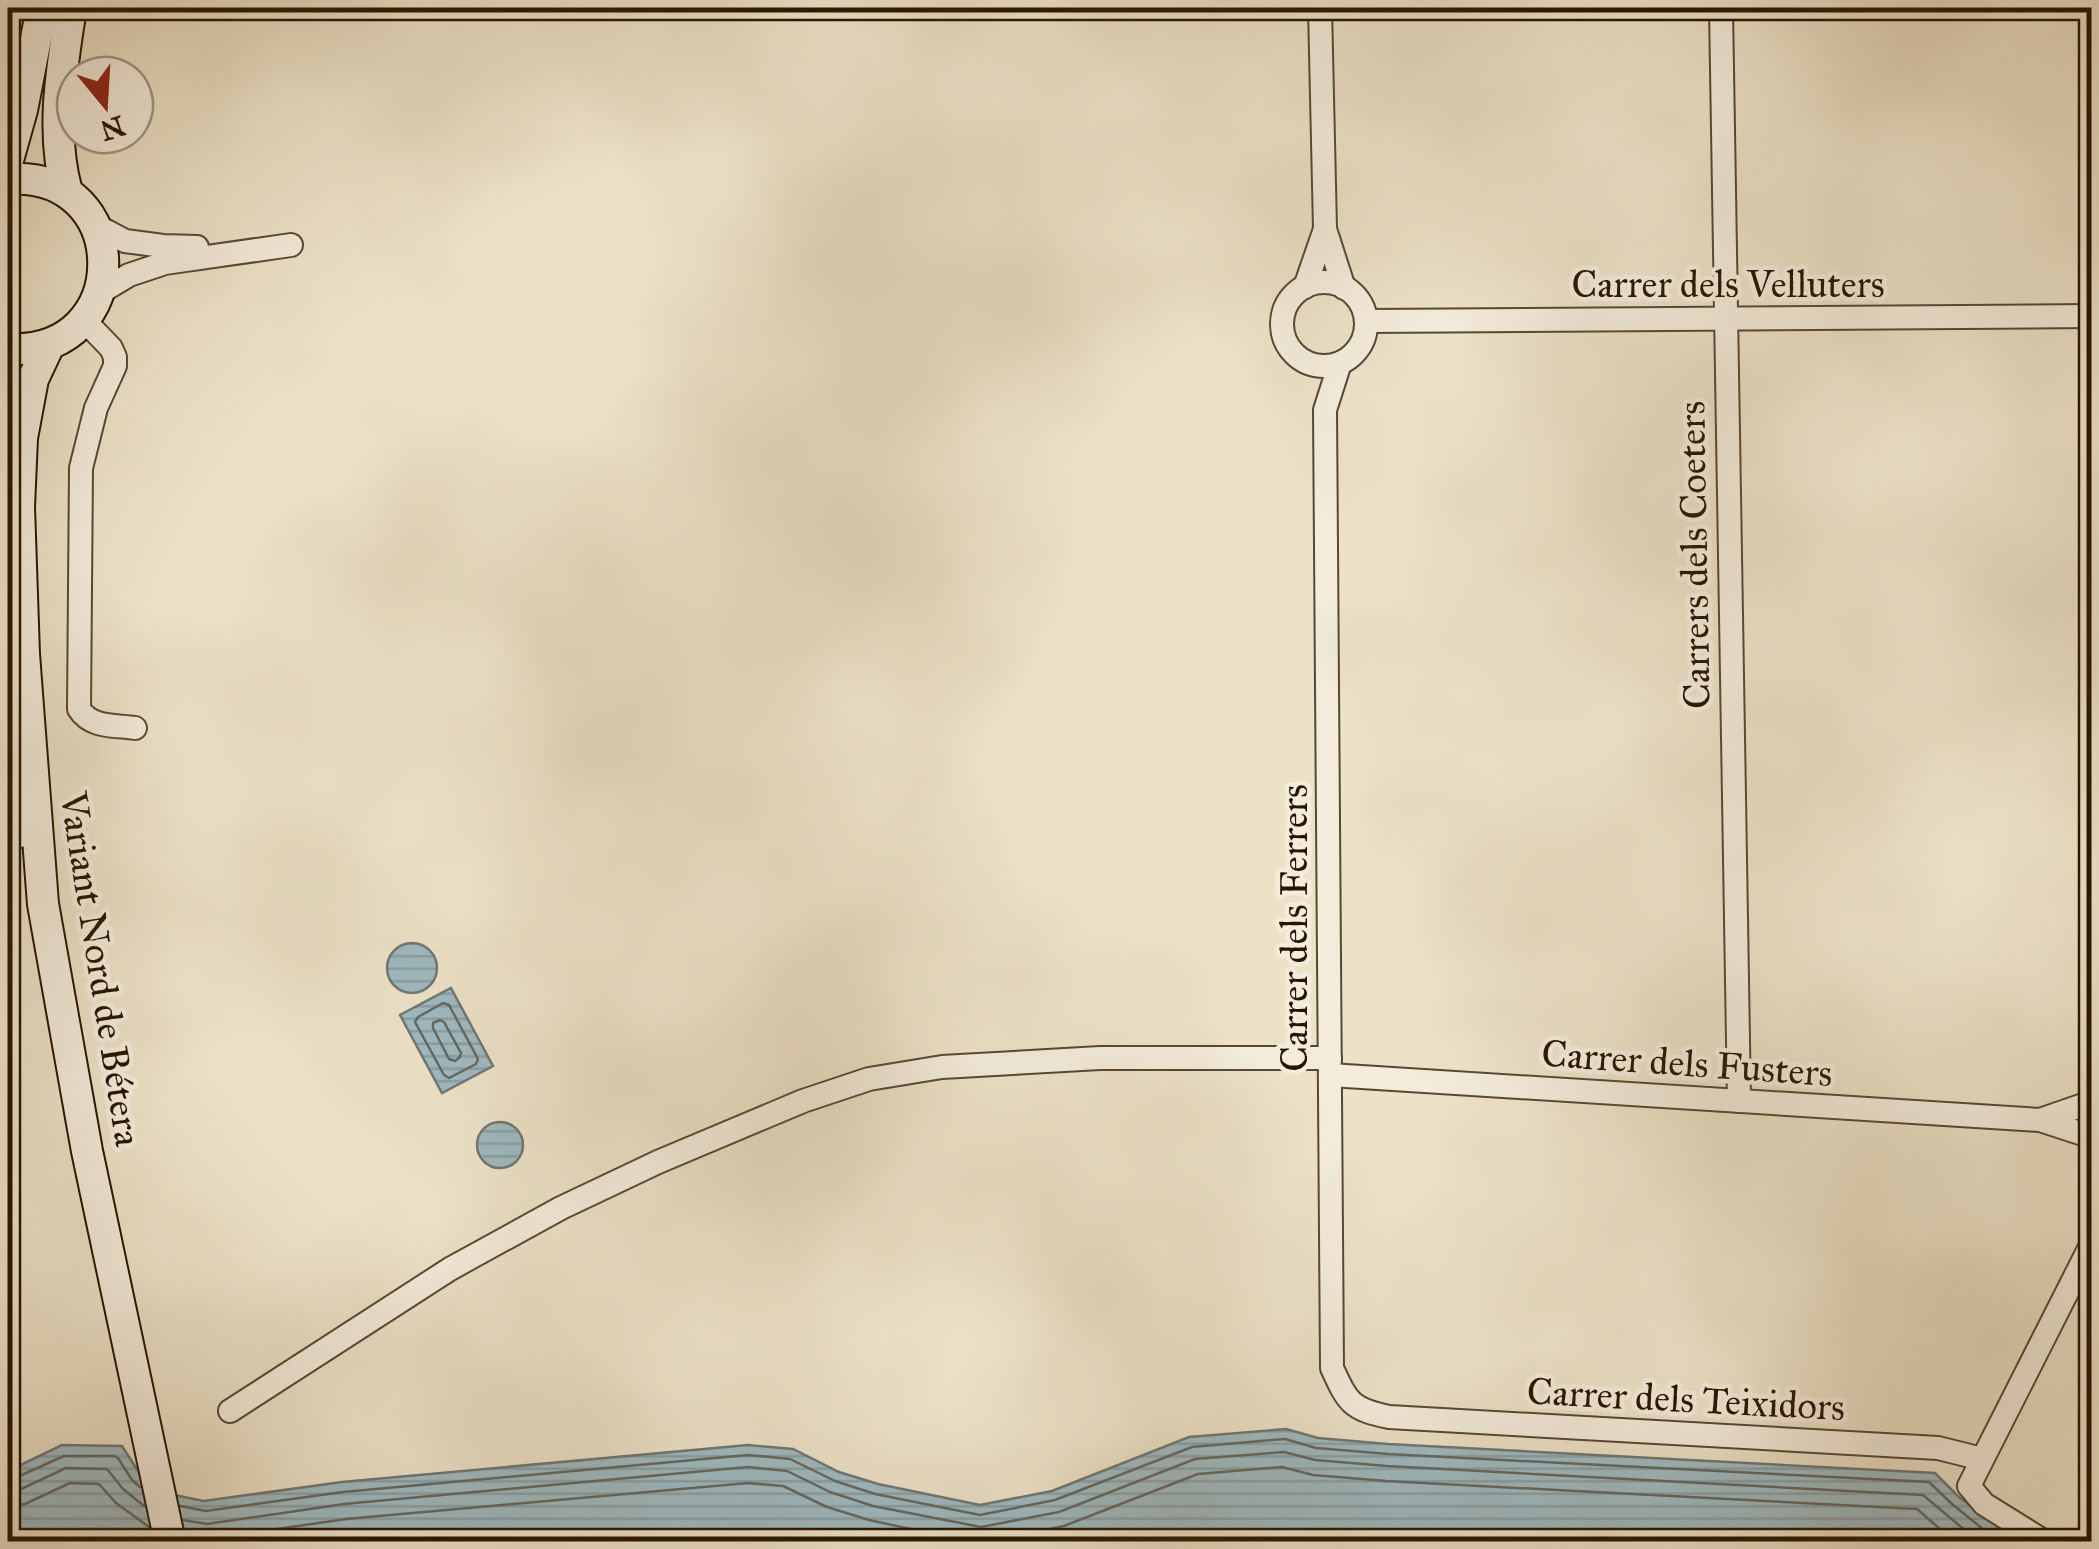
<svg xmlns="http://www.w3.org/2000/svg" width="2099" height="1549" font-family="'IM FELL Great Primer',serif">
<defs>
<pattern id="water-rules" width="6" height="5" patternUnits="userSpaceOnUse" patternTransform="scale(2.5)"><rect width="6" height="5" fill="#9fbac1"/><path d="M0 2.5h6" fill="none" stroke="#899fa4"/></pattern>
</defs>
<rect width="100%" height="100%" fill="#ece2c8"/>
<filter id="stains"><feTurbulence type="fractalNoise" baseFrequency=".002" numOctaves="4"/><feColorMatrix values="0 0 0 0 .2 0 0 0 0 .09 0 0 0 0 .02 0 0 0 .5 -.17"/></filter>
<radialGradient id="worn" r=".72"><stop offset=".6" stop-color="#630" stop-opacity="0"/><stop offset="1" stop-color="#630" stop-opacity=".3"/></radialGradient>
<g fill="url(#water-rules)" stroke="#6f7874" stroke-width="2.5">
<circle cx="412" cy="968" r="25"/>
<path d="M451,988L493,1066L442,1093L400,1015Z"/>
<circle cx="500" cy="1145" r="23"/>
<path d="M1286,1429L1318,1438L1388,1444L1935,1473L1959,1497L2017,1541L8,1542V1471L62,1445L122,1446L140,1474L164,1493L204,1501L342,1482L748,1445L793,1449L839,1472L878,1484L980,1505L1052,1491L1189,1437Z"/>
</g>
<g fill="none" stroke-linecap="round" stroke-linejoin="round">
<g stroke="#636861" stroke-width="2.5">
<path d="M443,1003L449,1005L478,1059L476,1064L449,1078L444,1075L415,1022L418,1017Z"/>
<path d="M440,1020L444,1022L461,1053L460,1057L455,1061L449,1059L433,1028V1023Z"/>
<path d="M8,1479L15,1478L64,1456H114L118,1458L132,1480L140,1487"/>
<path d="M8,1491L19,1490L66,1468L107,1469L123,1489L144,1506"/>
<path d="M180,1506L206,1511L343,1492L748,1455L790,1459L835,1481L875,1494L980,1515L1055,1500L1192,1447L1285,1439L1316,1448L1388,1454L1929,1482L1952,1504L1999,1542"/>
<path d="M8,1507L25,1504L70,1483L99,1484L116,1503L149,1527"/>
<path d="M183,1520L207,1524L344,1504L748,1467L787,1471L830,1492L873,1506L981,1527L1059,1512L1195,1459L1284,1452L1315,1460L1387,1466L1923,1495L1979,1542"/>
<path d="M187,1536L208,1539L346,1519L748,1483L783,1486L827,1507L869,1520L971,1542"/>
<path d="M989,1542L1064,1526L1198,1474L1282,1467L1313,1475L1386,1481L1917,1509L1955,1542"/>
</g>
<defs>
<g id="street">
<path d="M1320,8L1325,229L1344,288"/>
<path d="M1721,8L1739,1101"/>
<path d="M95,225L125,241L163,246L197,247"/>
<circle cx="1324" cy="324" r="42"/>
<path d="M1305,287L1325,229"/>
<path d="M99,293L129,275L165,263L291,245"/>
<path d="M84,320L111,348L115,357V366L96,408L81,468L79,709C91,728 114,725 135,728"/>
<path d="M1366,321L2092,316"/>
<path d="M1340,363L1325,410L1332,1368C1348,1403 1351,1409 1389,1417L1938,1448L1982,1459"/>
<path d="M1330,1075L2040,1120L2092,1137"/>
<path d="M2040,1120L2092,1102"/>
<path d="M230,1411L450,1269L561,1208L658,1162L803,1101L869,1079L942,1067L1100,1058H1330"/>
<path d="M2045,1542L1984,1504L1969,1486L2092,1243"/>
</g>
<g id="secondary">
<path d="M8,160L22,110L42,8"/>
<path d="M8,179C134,170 136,356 8,349"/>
<path d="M67,192C50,132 62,68 71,8"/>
<path d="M49,345L33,379L22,438L19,507L24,654L43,904L87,1151L170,1542"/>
<path d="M8,741L16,833"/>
</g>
</defs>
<use href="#street" stroke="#584833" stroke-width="26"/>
<use href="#secondary" stroke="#271501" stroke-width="34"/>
<use href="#street" stroke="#f3ecdb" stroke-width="22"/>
<use href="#secondary" stroke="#f3ecdb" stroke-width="30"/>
</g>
<g text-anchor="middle" stroke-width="9" stroke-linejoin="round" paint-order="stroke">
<g font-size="38" fill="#271501" stroke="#f3ecdb">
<text x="1728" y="297">Carrer dels Velluters</text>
<text transform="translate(1694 555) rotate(-91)" y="13">Carrers dels Coeters</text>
<text transform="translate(1294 928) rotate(-90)" y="13">Carrer dels Ferrers</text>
<text transform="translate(101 969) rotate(81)" y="13">Variant Nord de Bétera</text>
<text transform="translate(1687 1063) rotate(4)" y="13">Carrer dels Fusters</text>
<text transform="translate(1686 1399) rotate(3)" y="13">Carrer dels Teixidors</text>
</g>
</g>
<rect width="2099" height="1549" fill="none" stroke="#ece2c8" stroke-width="40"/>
<rect x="10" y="10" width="2079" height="1529" fill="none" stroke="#271501" stroke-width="5"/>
<rect x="20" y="20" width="2059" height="1509" fill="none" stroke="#271501" stroke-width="2.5"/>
<g transform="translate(105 105) rotate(162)"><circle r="48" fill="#f3ecdb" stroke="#a19684" stroke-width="2.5"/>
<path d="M0-8L18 38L0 25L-18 38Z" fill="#8f2418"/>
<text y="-15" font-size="28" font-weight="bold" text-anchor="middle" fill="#271501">N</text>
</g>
<rect width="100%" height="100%" filter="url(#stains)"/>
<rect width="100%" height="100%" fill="url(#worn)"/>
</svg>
